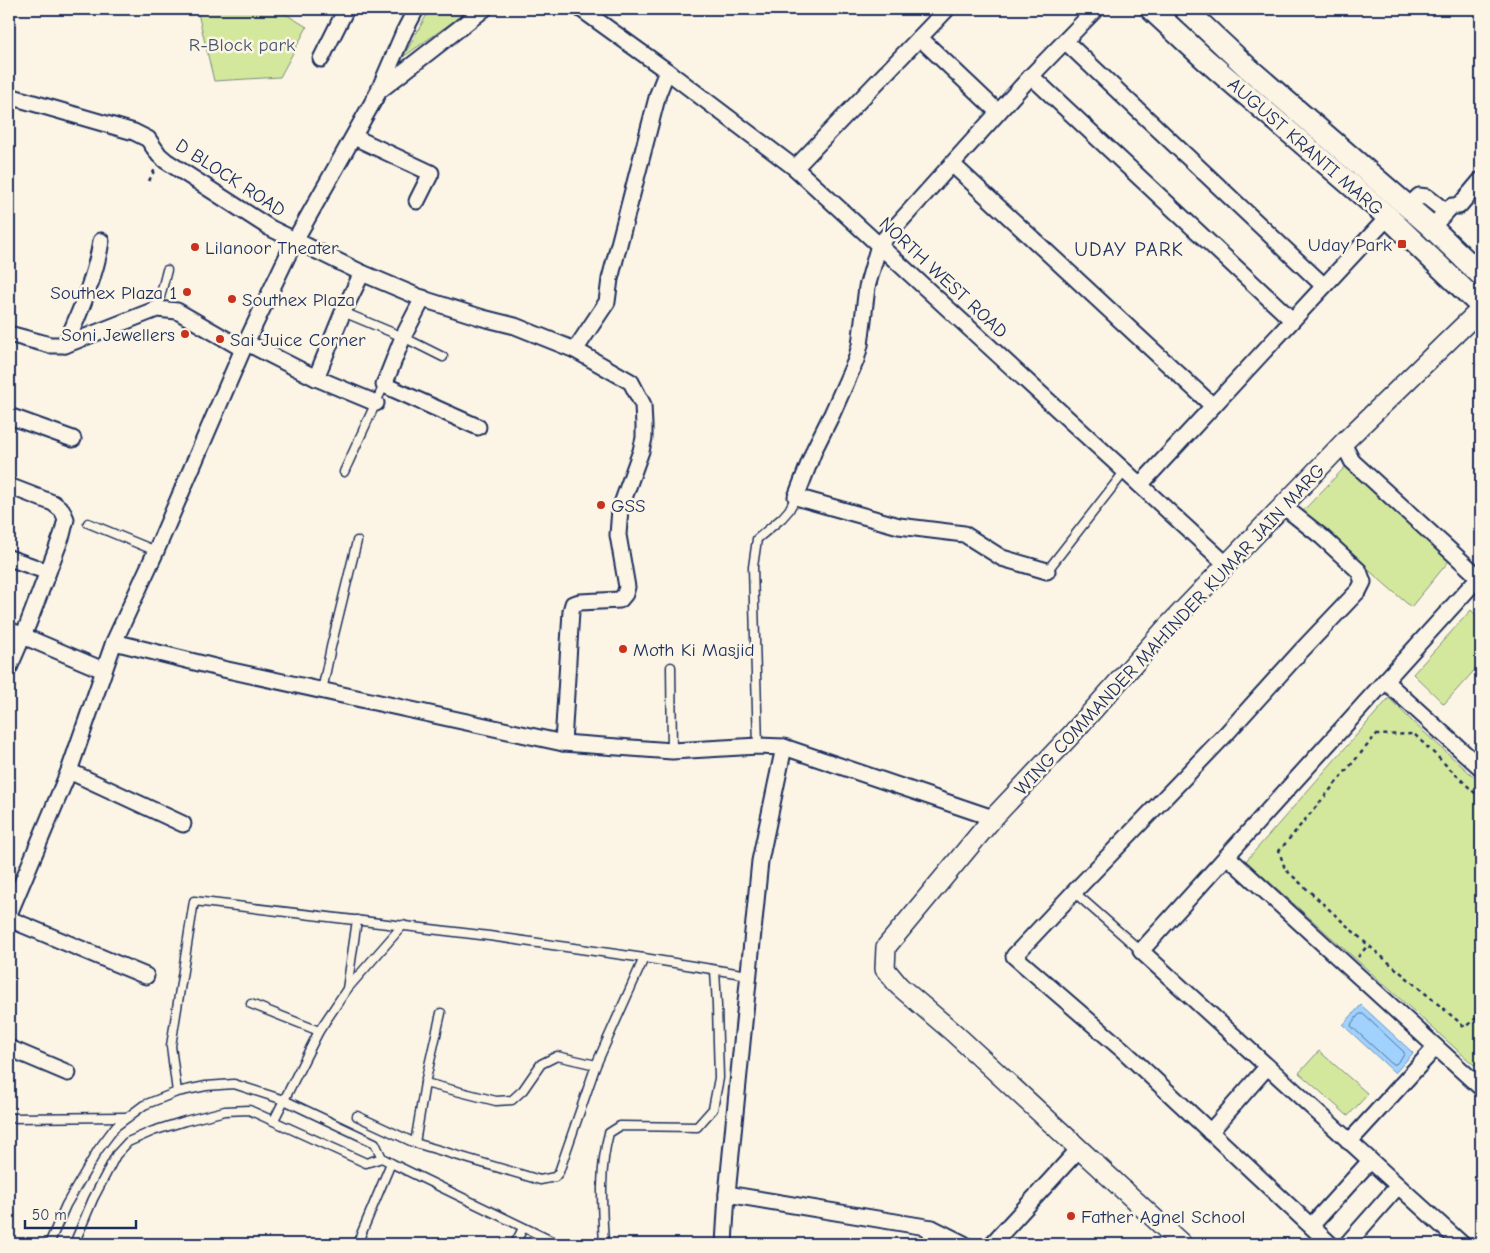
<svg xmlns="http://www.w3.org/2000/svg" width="1490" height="1253" font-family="'Comic Neue',sans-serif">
<rect width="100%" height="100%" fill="#fcf5e5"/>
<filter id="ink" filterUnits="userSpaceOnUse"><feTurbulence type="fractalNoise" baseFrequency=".02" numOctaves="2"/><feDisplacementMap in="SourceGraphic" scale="10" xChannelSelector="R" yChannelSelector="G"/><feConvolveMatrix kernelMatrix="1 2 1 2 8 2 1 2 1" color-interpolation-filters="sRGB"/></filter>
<g filter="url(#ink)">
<g fill="#d4e89d" stroke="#788c7e">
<path d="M197,9H277L307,27L280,77L214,81Z"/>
<path d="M430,9H471L403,57Z"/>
<path d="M1347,465L1449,561L1411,607L1302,512Z"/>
<path d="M1471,610L1481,620V663L1444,704L1413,674Z"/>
<path d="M1389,698L1415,724L1481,783V1057L1474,1065L1246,861Z"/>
<path d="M1319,1051L1368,1094L1348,1116L1299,1073Z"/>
</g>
<path fill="#a0d2fd" stroke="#6b91bd" d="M1361,1005L1413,1053L1395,1073L1343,1025Z"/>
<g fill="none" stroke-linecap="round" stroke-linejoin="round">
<path stroke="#50709e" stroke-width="1" d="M1360,1014H1363L1404,1052V1055L1396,1064H1392L1351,1026L1352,1023Z"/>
<defs>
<g id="service">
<path d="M157,309L167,270"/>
<path d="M343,312L403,337L443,357"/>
<path d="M344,472L384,385"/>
<path d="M88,523L156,551"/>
<path d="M1047,571L1125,471"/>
<path d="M671,667L672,751"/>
<path d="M322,691L331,647L357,541"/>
<path d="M758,746L753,567L757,539L782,518L789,510L796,497"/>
<path d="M1074,892L1141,951"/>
<path d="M347,989L357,920"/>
<path d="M251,1004L319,1031"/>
<path d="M441,1013L425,1083L496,1101L512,1100L523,1090L541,1064L557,1056L596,1065"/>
<path d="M177,1092L171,1046L194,901L489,936L644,958L748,975"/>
<path d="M357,1116L415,1143L540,1180L555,1177L559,1172L596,1065L644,958"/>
<path d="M9,1118L128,1117"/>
<path d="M274,1120L319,1031L347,989L403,925"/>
<path d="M415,1143L425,1083"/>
<path d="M49,1244L66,1205L98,1150L116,1126L144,1105L177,1092L206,1086L234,1084L284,1100L375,1143L382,1158L391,1163L558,1244"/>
<path d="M74,1244L93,1199L116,1155L128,1142L153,1131L185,1121L225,1111L249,1110L366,1163L382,1158"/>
<path d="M357,1244L391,1163"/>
<path d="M515,1244L523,1228"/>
<path d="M604,1244C602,1207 599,1169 609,1133L620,1126L697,1127L713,1109L719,1078L717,1006L715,970"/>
</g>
<g id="minor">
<path d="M581,9L667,71L795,168L1227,565"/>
<path d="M920,38L998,112"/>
<path d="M1065,41L1324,286"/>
<path d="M321,59L346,9"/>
<path d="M1031,76L1292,320"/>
<path d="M379,90L404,32L416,9"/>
<path d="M9,96L134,132L148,139L159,155L166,161L270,228L362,273L426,300L483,318L515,326L575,350L631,382L643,405L644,426V438L641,451L620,509L618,535L627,587L625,594L620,600L580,602L573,604L571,611L563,743"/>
<path d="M354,137L431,173L417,201"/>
<path d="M952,164L1213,406"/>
<path d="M795,168L947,9"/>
<path d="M1408,207L1419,196L1427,197L1446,212L1431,228"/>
<path d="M1446,212L1452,206H1459L1481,180"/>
<path d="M423,298L403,337L384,385L478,427"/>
<path d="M9,334L50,345H65L157,309L177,311L243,349"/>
<path d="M247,343L316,378L376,403"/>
<path d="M65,345C80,313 96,275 101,241"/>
<path d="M575,350L607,302L610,279L658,94L667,71"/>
<path d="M316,378L343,312L362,273"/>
<path d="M9,416L73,439"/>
<path d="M1343,443L1352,461L1481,579"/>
<path d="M1140,485L1388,217"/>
<path d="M9,486L53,503L62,510L66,519L62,535L28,624L9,668"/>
<path d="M1283,506L1322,537L1359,571L1363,582L1359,590L1301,651L1226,734L1074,892L1014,956L1124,1051L1330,1244"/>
<path d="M9,558L48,572"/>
<path d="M1047,571L1002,558L964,534L899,526L796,497L815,448L832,414L856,360L860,345L867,287L879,245L1031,76L1096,9"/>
<path d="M9,630L103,670"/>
<path d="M114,642L223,669L563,743L672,751L758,746L784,747L993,818"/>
<path d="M1385,681L1481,768"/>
<path d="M69,771L183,824"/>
<path d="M1227,856L1481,1088"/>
<path d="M9,914L69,771L114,642L156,551L243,349L295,240L379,91L484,9"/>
<path d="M9,919L146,976"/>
<path d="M9,1048L68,1073"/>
<path d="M1210,1132L1267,1067"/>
<path d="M1349,1142L1436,1047"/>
<path d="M727,1194L932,1228L964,1244"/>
<path d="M1311,1226L1370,1161"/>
<path d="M724,1244L727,1194L760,861L784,747"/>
<path d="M929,1244L932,1228"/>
<path d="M992,1244L1079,1149"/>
<path d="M1347,1244L1398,1186"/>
<path d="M1462,1244L1141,951L1479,577"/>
</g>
<path id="tertiary" d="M1182,1244L954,1033L899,986L885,969L886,947L993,818L1071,735L1165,629L1343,443L1481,309"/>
<g id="secondary">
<path d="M1151,9L1206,60L1388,217L1481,306"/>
<path d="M1185,9L1248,68L1428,224L1481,275"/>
</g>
</defs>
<use href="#service" stroke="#1b2f5e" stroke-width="11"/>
<use href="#minor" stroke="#1b2f5e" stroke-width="19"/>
<use href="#tertiary" stroke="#1b2f5e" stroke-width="22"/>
<use href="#secondary" stroke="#1b2f5e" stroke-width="25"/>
<g stroke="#1b2f5e" stroke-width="2.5" stroke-dasharray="4 4" stroke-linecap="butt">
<path d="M149,181L155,169"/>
<path d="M1481,799L1414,734L1376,735L1279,851L1285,869L1368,945L1465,1027L1481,1014"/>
<path d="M1358,957L1368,945"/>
</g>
<use href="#service" stroke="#fcf5e5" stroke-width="8"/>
<use href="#minor" stroke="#fcf5e5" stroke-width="15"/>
<use href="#tertiary" stroke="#fcf5e5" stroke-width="19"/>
<use href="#secondary" stroke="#fcf5e5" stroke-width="21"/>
</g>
</g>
<g fill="#c8321e" stroke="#fcf5e5" stroke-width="2">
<rect x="1397" y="239" width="10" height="10" rx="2.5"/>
<circle cx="195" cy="247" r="5"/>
<circle cx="187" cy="292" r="5"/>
<circle cx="232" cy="299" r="5"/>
<circle cx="185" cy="334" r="5"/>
<circle cx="220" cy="339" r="5"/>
<circle cx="601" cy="505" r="5"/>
<circle cx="623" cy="649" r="5"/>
<circle cx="1071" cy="1216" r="5"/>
</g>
<g text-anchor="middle" stroke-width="5" stroke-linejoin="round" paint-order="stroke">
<g font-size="19" fill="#40546b" stroke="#fcf5e5">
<text x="242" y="51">R-Block park</text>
</g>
<g font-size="19" fill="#1b2f5e" stroke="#fcf5e5">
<text transform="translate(1306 146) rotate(41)" y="7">AUGUST KRANTI MARG</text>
<text transform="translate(231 177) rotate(33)" y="7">D BLOCK ROAD</text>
<text transform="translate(944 277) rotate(43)" y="7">NORTH WEST ROAD</text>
<text transform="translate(1169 629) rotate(-47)" y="7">WING COMMANDER MAHINDER KUMAR JAIN MARG</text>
</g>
<g font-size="19" fill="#1b2f5e" stroke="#fcf5e5" text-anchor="start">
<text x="1392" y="251" text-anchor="end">Uday Park</text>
<text x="205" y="254">Lilanoor Theater</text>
<text x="177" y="299" text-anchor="end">Southex Plaza 1</text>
<text x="242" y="306">Southex Plaza</text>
<text x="175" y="341" text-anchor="end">Soni Jewellers</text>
<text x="230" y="346">Sai Juice Corner</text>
<text x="611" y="512">GSS</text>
<text x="633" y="656">Moth Ki Masjid</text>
<text x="1081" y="1223">Father Agnel School</text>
</g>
<g font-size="20" letter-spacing="1" fill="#1b2f5e" stroke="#fcf5e5">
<text x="1129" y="256">UDAY PARK</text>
</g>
</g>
<rect width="1490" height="1253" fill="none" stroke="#fcf5e5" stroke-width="30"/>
<rect x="15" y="15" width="1460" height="1223" fill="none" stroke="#1b2f5e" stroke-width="2" filter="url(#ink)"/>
<path d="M25 1220v8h111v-8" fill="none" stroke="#1b2f5e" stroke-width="2.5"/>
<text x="32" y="1220" font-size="15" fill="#1b2f5e" stroke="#fcf5e5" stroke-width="4" paint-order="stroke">50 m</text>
</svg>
